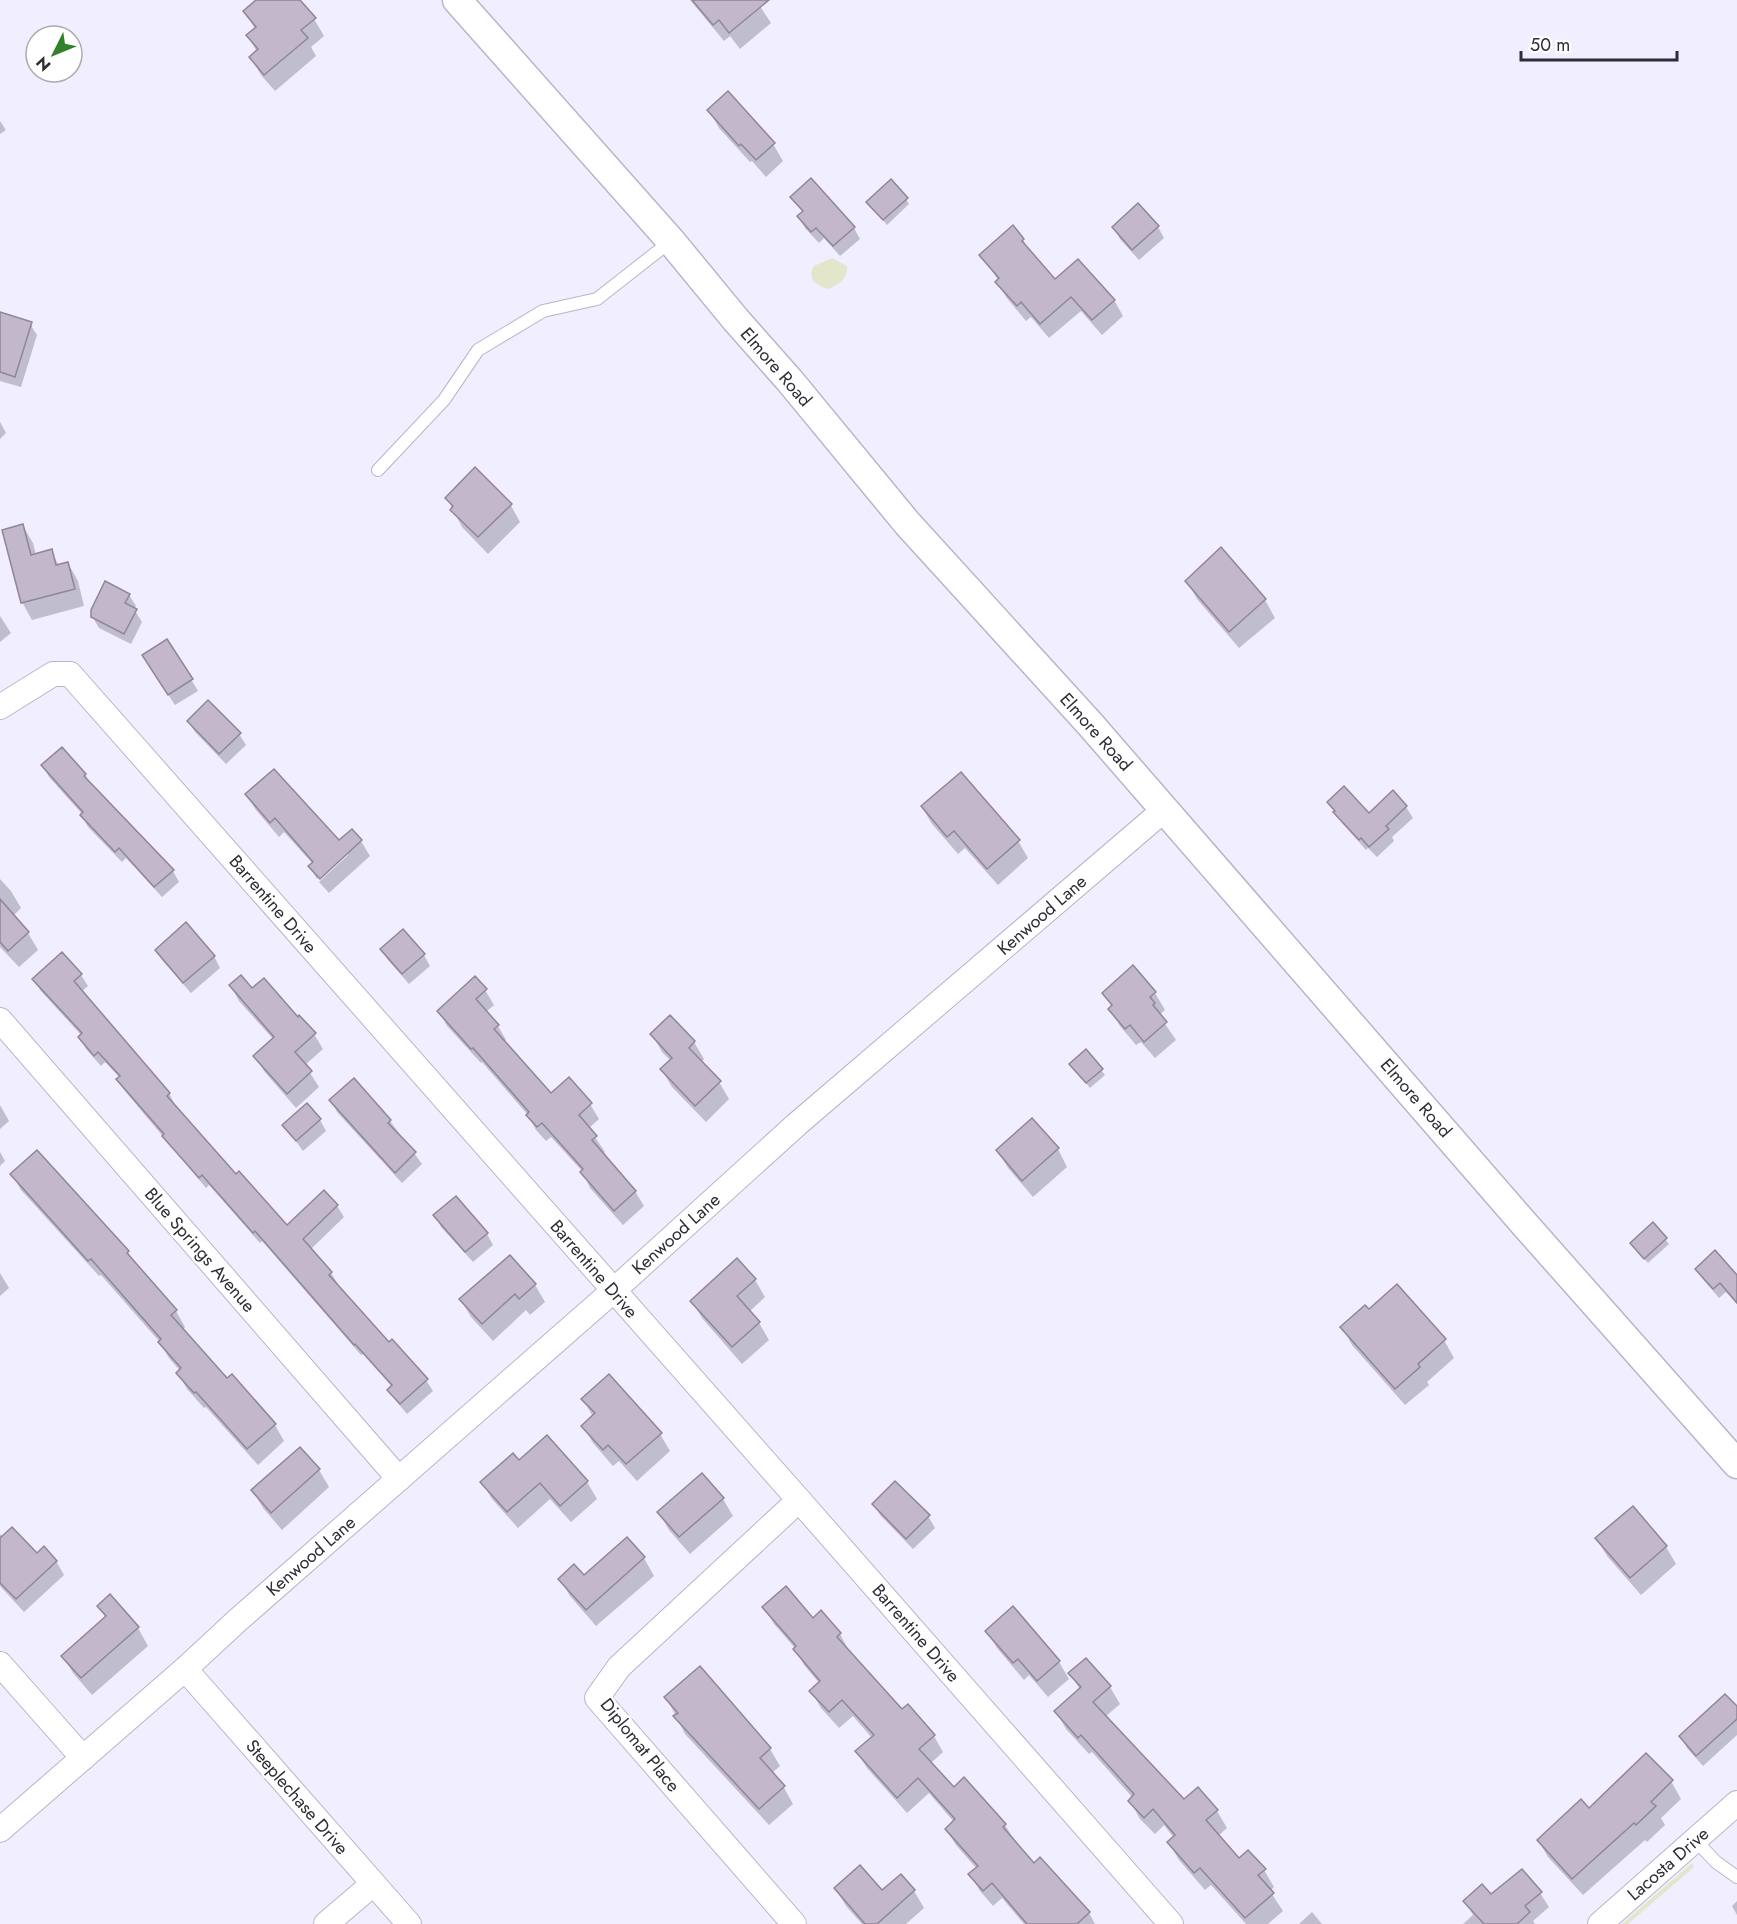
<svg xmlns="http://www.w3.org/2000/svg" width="1737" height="1924" font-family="Jost,sans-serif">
<rect width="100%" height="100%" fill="#f0eeff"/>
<g fill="#e3e6cb">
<path d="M832,258L847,266C848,279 839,285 827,289C815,284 807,279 814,266Z"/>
<path d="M1692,1863L1694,1867L1628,1924H1622Z"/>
</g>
<g fill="#0003">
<path d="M258,0H298L314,19L324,36L311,47L316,56L275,91L261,75L251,58L257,52L248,36L255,29L245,11Z"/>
<path d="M690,0H756L771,23L740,49L730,36L724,41Z"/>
<path d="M709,110L773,144L783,161L766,177L752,161L750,162L719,128Z"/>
<path d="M0,121L6,130L0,134Z"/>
<path d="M792,197L854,228L860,239L840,256L824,238L819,243L805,228L799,217L803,213Z"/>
<path d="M906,199L909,204L887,225L868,202Z"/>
<path d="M1158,227L1164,238L1139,260L1120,239L1114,228Z"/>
<path d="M1023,240L1031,253L1055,281L1114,300L1123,316L1102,335L1081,311L1049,338L1031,317L1026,321L1006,297L997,282L998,280L981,255Z"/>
<path d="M0,314L30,324L37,335L21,387L0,381Z"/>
<path d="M0,422L6,433L0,439Z"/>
<path d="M447,498L510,504L520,522L488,554L462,527Z"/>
<path d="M23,526L33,543L36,555L51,551L59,566L68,563L78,581L84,606L32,620L22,602Z"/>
<path d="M1221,550L1265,600L1275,618L1239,648L1197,599L1187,581Z"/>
<path d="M129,595L136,606L134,609L142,622L131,644L99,628L92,616Z"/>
<path d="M0,616L11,633L0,642Z"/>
<path d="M150,667L191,679L198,691L175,705Z"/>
<path d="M188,721L239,734L246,745L226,764L195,732Z"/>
<path d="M43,766L85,774L91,785L173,871L179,882L162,897L126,858L122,862L88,827L82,816L83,815L49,777Z"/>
<path d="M247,795L339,843L352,831L361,841L370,856L329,893L319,882L348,855V851L317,879L310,867L313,864L284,832L279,837L256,810Z"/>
<path d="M1329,803L1369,815L1406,807L1413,818L1392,837L1394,841L1377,857L1368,848L1366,850L1342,823Z"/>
<path d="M922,807L1018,841L1028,858L998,885L965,848L958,854L932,824Z"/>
<path d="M0,879L11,891L21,908L13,916L28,933L38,950L19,967L0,947Z"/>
<path d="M381,949L424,955L430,966L409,984L388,960Z"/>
<path d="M156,950L214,956L220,968L191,993L163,961Z"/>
<path d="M62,954L81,975L88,986L81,992L169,1093L175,1105L174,1106L236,1176L286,1227L324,1192L337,1206L344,1217L311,1249L331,1273L338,1284L336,1285L388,1345L426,1380L433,1391L407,1414L396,1401L389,1390L392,1387L363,1354L361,1355L262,1241L260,1243L209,1185L206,1188L125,1091L118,1080L120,1078L105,1062L101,1066L86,1049L80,1038L82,1036L40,990L34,979Z"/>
<path d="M231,986L252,990L298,1019L314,1034L323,1049L305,1065L319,1087L296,1108L264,1071L255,1056L274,1040L239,1001Z"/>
<path d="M485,990L494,1005L486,1012L498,1026L506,1040L504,1042L551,1095L590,1104L599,1119L589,1128L605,1152L602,1154L635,1191L644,1206L623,1225L590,1188L583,1172L551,1137L546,1141L536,1130L528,1115L482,1062L481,1063L447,1026L439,1011Z"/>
<path d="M1104,993H1155L1165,1010L1159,1015L1176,1040L1155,1058L1141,1042L1136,1045L1120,1026L1110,1009L1112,1007Z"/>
<path d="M652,1034L694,1042L704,1059L701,1063L719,1082L729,1099L706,1122L672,1087L662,1070L671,1061L662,1052Z"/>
<path d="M1086,1051L1105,1075L1090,1088L1074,1069Z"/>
<path d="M331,1100L390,1121L422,1164L402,1183L337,1112Z"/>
<path d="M0,1105L9,1121L0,1129Z"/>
<path d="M320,1120L326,1131L303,1151L284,1125Z"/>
<path d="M1058,1149L1067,1167L1033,1197L1008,1168L998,1151Z"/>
<path d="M0,1152L5,1161L0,1166Z"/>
<path d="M12,1174L128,1252L136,1266L176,1311L185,1327L182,1330L227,1380L275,1425L284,1441L258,1465L206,1407L204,1408L187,1389L178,1373L180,1371L169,1358L159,1341L101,1275L99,1276L21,1190Z"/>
<path d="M435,1215L487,1234L493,1245L473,1262L441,1227Z"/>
<path d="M1653,1224L1669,1244L1648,1263L1635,1248Z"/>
<path d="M1697,1269L1737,1277V1304L1726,1292L1719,1298L1702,1278Z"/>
<path d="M0,1273L9,1288L0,1296Z"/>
<path d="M755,1280L765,1297L749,1312L759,1323L769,1340L742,1364L702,1318L692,1301Z"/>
<path d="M535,1285L545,1302L530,1315L526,1310L493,1341L471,1317L461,1300Z"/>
<path d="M1369,1311L1444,1340L1454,1358L1427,1382L1429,1385L1405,1405L1352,1345L1342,1327Z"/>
<path d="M583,1399L660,1434L670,1451L637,1481L619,1461L613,1466L593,1443L583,1426L593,1417Z"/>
<path d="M300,1449L319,1470L329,1487L282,1530L263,1508L253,1491Z"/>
<path d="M519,1462L587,1482L597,1499L571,1522L550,1499L518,1528L492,1499L482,1482Z"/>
<path d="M702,1475L723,1499L733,1516L690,1554L669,1530L659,1512Z"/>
<path d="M874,1504L928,1516L935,1528L913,1549L880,1515Z"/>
<path d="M0,1534L3,1537L36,1555L56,1561L64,1575L24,1612L0,1586Z"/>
<path d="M627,1539L644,1558L654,1576L596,1626L570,1596L560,1579L584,1577Z"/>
<path d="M1597,1539L1666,1547L1676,1564L1641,1595L1607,1556Z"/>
<path d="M110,1597L138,1628L148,1646L92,1695L73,1673L63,1656L106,1618L99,1606Z"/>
<path d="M764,1607L813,1620L821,1612L840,1634L849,1651L848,1652L902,1711L934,1736L943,1752L931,1763L954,1789L964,1779L1005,1825L1015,1841L1034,1865L1089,1913L1095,1924H1024L1002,1898L993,1906L980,1891L970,1874L977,1869L956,1845L946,1829L954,1822L929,1793L907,1813L867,1768L857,1752L872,1738L853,1716L839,1728L821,1708L811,1691L820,1684L804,1665L795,1648L774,1624Z"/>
<path d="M987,1631L1059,1662L1069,1679L1048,1697L1029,1675L1024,1680L997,1648Z"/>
<path d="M1070,1673L1110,1687L1120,1704L1105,1717L1184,1801L1197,1789L1217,1811L1227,1828L1218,1836L1239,1860L1264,1870L1274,1887L1270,1891L1283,1911L1268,1924H1246L1211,1885L1205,1890L1179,1860L1169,1843L1174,1838L1164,1825L1155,1834L1140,1819L1130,1801L1133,1798L1092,1752L1089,1754L1066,1729L1056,1711L1080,1690Z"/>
<path d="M666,1697L770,1749L780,1766L772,1773L783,1786L793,1804L769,1825L685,1734Z"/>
<path d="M1737,1709V1735L1703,1766L1687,1748L1681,1737Z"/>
<path d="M1671,1781L1681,1799L1661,1818L1665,1825L1647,1842L1645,1840L1583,1895L1548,1857L1538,1840L1589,1810Z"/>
<path d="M836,1889L882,1892L914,1891L924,1908L906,1924H862L846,1906Z"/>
<path d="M1540,1893L1549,1907L1533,1921L1535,1924H1463L1473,1915L1465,1901Z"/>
<path d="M1737,1901V1915L1732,1906Z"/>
<path d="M1312,1912L1322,1924H1299Z"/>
</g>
<g fill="#c3b7ca" stroke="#918698" stroke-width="1.5">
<path d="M256,0H300L316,18L301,30L308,38L264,75L249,57L258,49L246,35L256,27L243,11Z"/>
<path d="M692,0H769L729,33L719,20L713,25Z"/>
<path d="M728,91L775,143L756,160L741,144L739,146L707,110Z"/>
<path d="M811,178L855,227L833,246L816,228L811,232L797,216L803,211L790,197Z"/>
<path d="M891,179L908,198L883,220L866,202Z"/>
<path d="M1138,203L1159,226L1132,250L1112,227Z"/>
<path d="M1013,225L1024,239L1022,241L1055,279L1078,259L1115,300L1092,320L1071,297L1040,324L1021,302L1017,306L995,282L999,278L979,255Z"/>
<path d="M0,312L32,322L15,377L0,372Z"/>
<path d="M475,467L512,504L478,537L450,510L453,506L445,498Z"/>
<path d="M23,524L31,555L52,549L56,565L68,562L75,589L21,603L2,530Z"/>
<path d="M1221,547L1266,599L1229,632L1185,581Z"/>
<path d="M105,581L130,594L125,603L137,609L124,634L91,617V610Z"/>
<path d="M167,639L193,679L168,695L142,655Z"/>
<path d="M208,700L241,733L219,754L187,721Z"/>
<path d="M62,747L86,774L84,776L174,870L154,887L119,848L115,852L80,815L83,812L41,765Z"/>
<path d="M274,769L339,840L352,829L362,840L320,879L308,866L313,862L275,818L270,823L245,794Z"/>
<path d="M961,772L1020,840L987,869L954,831L947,837L921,806Z"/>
<path d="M1344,786L1369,813L1393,790L1407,806L1386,826L1389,829L1369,847L1361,838L1359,840L1333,812L1335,811L1327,802Z"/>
<path d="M0,899L29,932L8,951L0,942Z"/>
<path d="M186,922L215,956L183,983L155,950Z"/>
<path d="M403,929L425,954L402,974L380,949Z"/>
<path d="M62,952L82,974L74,981L170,1093L167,1096L236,1174L239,1171L287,1225L324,1190L338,1205L303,1239L332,1272L329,1275L389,1342L392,1339L428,1379L400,1404L387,1390L392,1385L355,1344L354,1345L255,1231L253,1233L202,1175L199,1178L162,1136L164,1134L116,1079L120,1076L98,1052L94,1056L78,1037L82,1033L32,979Z"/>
<path d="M1133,965L1156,992L1150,997L1155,1003L1153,1005L1167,1022L1144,1042L1130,1025L1125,1029L1108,1009L1112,1005L1102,993Z"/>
<path d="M241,975L252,988L264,978L298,1017L299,1015L316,1033L295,1052L312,1071L287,1094L253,1056L274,1037L229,985Z"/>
<path d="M475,976L487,989L476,999L499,1025L494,1029L551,1093L569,1077L592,1103L579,1115L597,1136L592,1140L636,1191L614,1211L580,1172L583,1169L542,1123L537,1127L526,1115L529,1112L473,1048L471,1049L437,1011Z"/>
<path d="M670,1015L695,1041L689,1048L721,1081L695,1106L660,1069L672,1058L650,1034Z"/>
<path d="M1086,1049L1103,1069L1086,1083L1069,1064Z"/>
<path d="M354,1078L391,1120L388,1123L416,1152L395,1173L329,1100Z"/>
<path d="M307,1103L321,1119L296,1141L282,1125Z"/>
<path d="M1032,1118L1059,1148L1022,1181L996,1150Z"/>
<path d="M37,1150L129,1251L127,1253L177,1310L171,1315L227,1378L232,1374L276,1424L247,1449L196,1392L194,1393L176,1373L181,1368L158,1342L161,1339L91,1259L88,1261L10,1174Z"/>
<path d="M456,1196L488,1233L465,1252L433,1215Z"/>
<path d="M1653,1222L1667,1238L1644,1259L1630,1243Z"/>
<path d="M1715,1250L1737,1275V1303L1720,1283L1713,1289L1695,1269Z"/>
<path d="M510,1255L536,1284L519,1299L515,1294L482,1324L459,1299Z"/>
<path d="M737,1258L756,1279L737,1296L760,1322L732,1347L690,1301Z"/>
<path d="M1397,1284L1446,1339L1418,1364L1420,1367L1395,1389L1340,1327L1365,1305L1369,1309Z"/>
<path d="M609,1374L662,1433L626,1464L608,1445L603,1450L581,1426L595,1413L581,1399Z"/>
<path d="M547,1435L588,1481L560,1506L540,1483L507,1512L480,1482L513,1453L519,1460Z"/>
<path d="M300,1447L320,1469L271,1513L251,1490Z"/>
<path d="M702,1473L724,1498L679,1537L657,1512Z"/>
<path d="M895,1481L930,1515L906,1539L872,1504Z"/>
<path d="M1633,1506L1667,1546L1630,1578L1595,1538Z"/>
<path d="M12,1527L37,1553L44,1546L57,1561L16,1599L0,1583V1538Z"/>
<path d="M627,1537L645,1557L586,1610L558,1579L574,1564L584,1575Z"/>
<path d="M786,1586L813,1618L821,1610L841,1633L837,1637L902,1709L908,1704L935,1735L919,1749L954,1787L964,1777L1006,1824L1003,1827L1034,1863L1040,1857L1090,1912L1077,1924H1027L992,1883L983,1891L968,1874L978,1866L945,1829L955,1819L918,1778L897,1798L855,1751L874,1735L842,1700L829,1712L809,1691L820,1681L793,1649L796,1646L762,1607Z"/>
<path d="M110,1594L139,1627L81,1678L61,1656L106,1616L97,1606Z"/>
<path d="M1013,1606L1060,1661L1037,1681L1018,1659L1013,1663L985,1631Z"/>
<path d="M1086,1658L1111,1686L1093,1702L1184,1799L1198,1787L1218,1810L1206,1820L1239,1858L1248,1850L1266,1869L1258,1875L1274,1893L1245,1918L1200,1868L1194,1873L1167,1842L1175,1835L1153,1809L1144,1818L1128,1801L1134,1794L1081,1735L1078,1738L1054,1711L1081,1687L1068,1673Z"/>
<path d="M700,1666L771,1748L760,1758L785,1786L759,1809L673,1716L678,1713L664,1697Z"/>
<path d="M1725,1694L1737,1706V1719L1696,1756L1679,1736Z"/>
<path d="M1646,1753L1673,1780L1651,1802L1656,1806L1636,1825L1634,1823L1572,1879L1537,1840L1581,1799L1589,1808Z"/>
<path d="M860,1865L882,1890L901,1874L915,1890L877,1924H865L834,1888Z"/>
<path d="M1522,1869L1542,1892L1525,1906L1530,1912L1517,1924H1484L1463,1901L1482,1884L1491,1894Z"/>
</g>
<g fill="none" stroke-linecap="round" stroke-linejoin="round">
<defs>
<g id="service">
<path d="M378,470L444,400L478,350L543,311L597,299L671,241"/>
<path d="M1695,1840L1716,1862L1737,1877"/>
</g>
<g id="minor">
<path d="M0,707L53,674H70L799,1500L1171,1924"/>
<path d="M0,1020L399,1479"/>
<path d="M0,1664L83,1758"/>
<path d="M185,1669L409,1924"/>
<path d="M0,1830L185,1669L239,1619L613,1291L796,1125L1164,810"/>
<path d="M326,1924L373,1884"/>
<path d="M794,1924L597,1698L619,1667L799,1500"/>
<path d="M1600,1924L1737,1803"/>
</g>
<path id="tertiary" d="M457,0L671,241L736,320L790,381L907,523L1090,724L1527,1227L1737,1464"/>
</defs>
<use href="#service" stroke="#b8b5c9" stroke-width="14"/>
<use href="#minor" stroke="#b8b5c9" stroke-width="26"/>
<use href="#tertiary" stroke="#b8b5c9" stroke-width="31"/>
<use href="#service" stroke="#fff" stroke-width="12"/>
<use href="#minor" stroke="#fff" stroke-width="24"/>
<use href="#tertiary" stroke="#fff" stroke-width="28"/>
</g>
<g text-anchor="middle" stroke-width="5" stroke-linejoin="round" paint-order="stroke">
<g font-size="18" fill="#2e2c35" stroke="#fff">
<text transform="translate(776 367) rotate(49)" y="6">Elmore Road</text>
<text transform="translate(1096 732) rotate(48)" y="6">Elmore Road</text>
<text transform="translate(273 904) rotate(49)" y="6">Barrentine Drive</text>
<text transform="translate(1042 915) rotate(-41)" y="6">Kenwood Lane</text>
<text transform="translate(1416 1098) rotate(49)" y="6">Elmore Road</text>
<text transform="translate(676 1234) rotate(-42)" y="6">Kenwood Lane</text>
<text transform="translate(200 1250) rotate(49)" y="6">Blue Springs Avenue</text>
<text transform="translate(594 1269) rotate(49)" y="6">Barrentine Drive</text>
<text transform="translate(311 1556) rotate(-41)" y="6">Kenwood Lane</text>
<text transform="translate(916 1633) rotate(49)" y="6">Barrentine Drive</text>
<text transform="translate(640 1745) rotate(51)" y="6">Diplomat Place</text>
<text transform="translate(297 1797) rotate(49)" y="6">Steeplechase Drive</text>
<text transform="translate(1668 1864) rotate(-41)" y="6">Lacosta Drive</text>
</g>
</g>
<g transform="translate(54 54) rotate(227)"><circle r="28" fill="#ffffff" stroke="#ababae" stroke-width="1.5"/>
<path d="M0-4.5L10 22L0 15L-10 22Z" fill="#33802a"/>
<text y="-9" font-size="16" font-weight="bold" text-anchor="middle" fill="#2e2c35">N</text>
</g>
<path d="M1521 51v9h156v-9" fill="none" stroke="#2e2c35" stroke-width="3"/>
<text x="1530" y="51" font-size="18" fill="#2e2c35" stroke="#ffffff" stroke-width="4.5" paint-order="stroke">50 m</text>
</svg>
